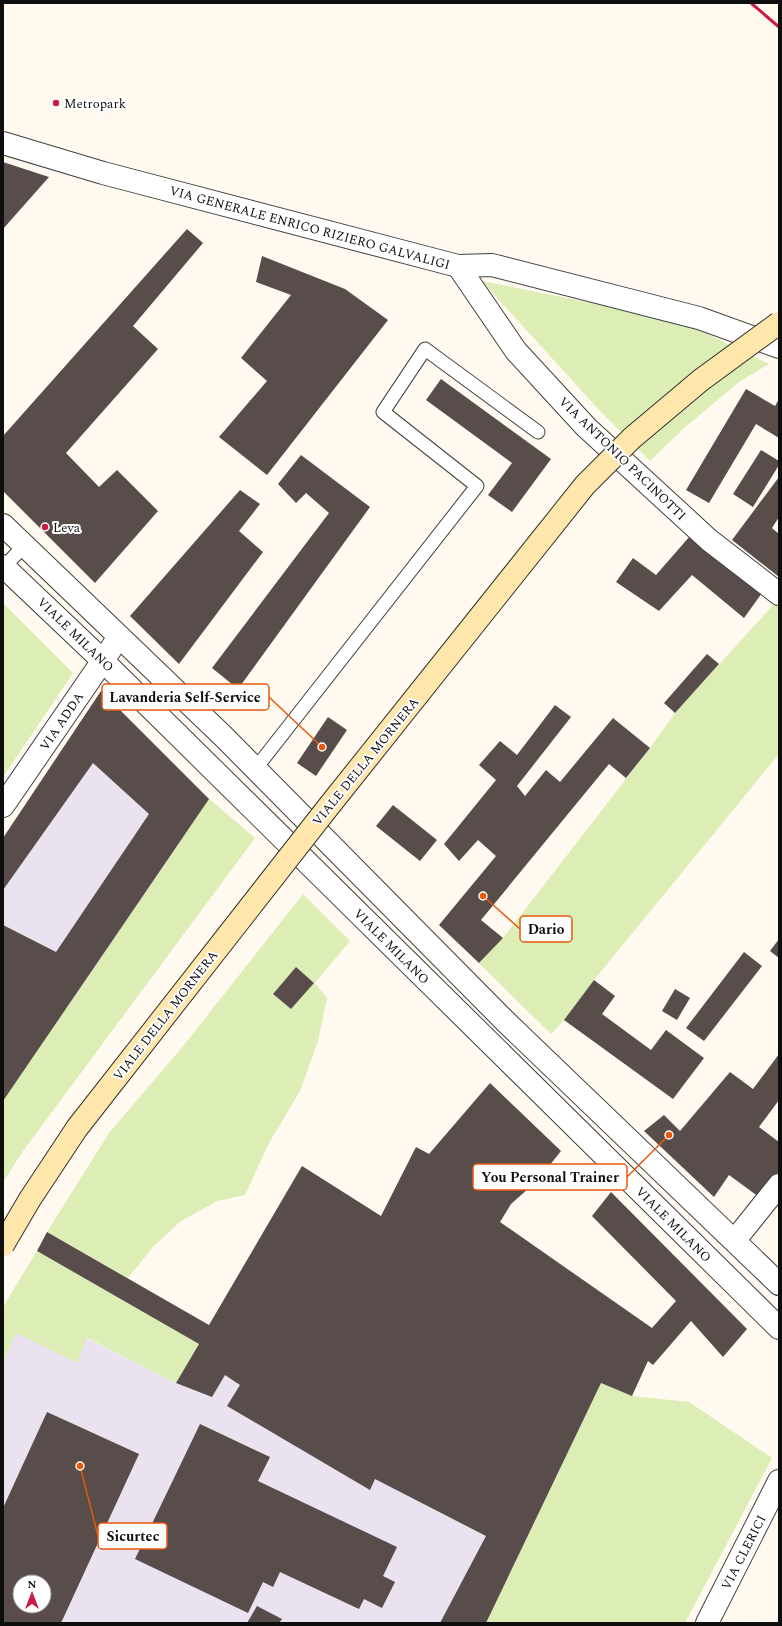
<svg xmlns="http://www.w3.org/2000/svg" width="782" height="1626" font-family="Spectral,serif">
<rect width="100%" height="100%" fill="#fff9f0"/>
<g fill="#eae2ee" fill-rule="evenodd">
<path d="M101,691L209,799L3,1101V838Z"/>
<path d="M416,1147L429,1154L489,1239L621,1342L486,1623H3V1362L16,1332L78,1363L85,1337L176,1383L302,1166L381,1216ZM20,1582H44V1606H20Z"/>
</g>
<g fill="#ddedb6" fill-rule="evenodd">
<path d="M482,281L662,317L695,328L769,364L740,381L683,429L650,461L598,409Z"/>
<path d="M3,603L73,673L3,777Z"/>
<path d="M775,603L779,606V754L594,980L564,1020L551,1034L479,963L503,938L650,748L675,713Z"/>
<path d="M209,799L255,838L23,1151L3,1182V1101Z"/>
<path d="M303,894L350,941L315,983L327,998L318,1041L300,1091L269,1143L245,1195L217,1201L181,1221L153,1247L128,1278L47,1232L109,1133L184,1045ZM296,967L314,983L291,1009L273,994Z"/>
<path d="M37,1251L199,1344L176,1383L86,1337L78,1363L16,1333L3,1362V1307Z"/>
<path d="M601,1383L632,1396L689,1402L772,1458L685,1623H486Z"/>
</g>
<g fill="#584d4a" fill-rule="evenodd">
<path d="M3,162L49,177L3,229Z"/>
<path d="M187,229L203,243L133,326L158,349L66,453L99,487L117,470L158,511L95,583L3,491V436Z"/>
<path d="M262,256L345,289L388,320L267,475L219,437L267,381L241,358L291,295L256,282Z"/>
<path d="M441,379L551,459L512,512L488,495L512,463L426,400Z"/>
<path d="M746,389L775,406L779,399V438L756,424L709,503L686,490Z"/>
<path d="M761,450L779,461V465L753,507L733,494Z"/>
<path d="M301,455L370,507L238,689L212,668L329,513L306,493L296,503L278,484Z"/>
<path d="M779,477V517L772,528L779,534V577L732,540Z"/>
<path d="M240,490L260,504L239,531L263,552L179,664L130,616Z"/>
<path d="M690,536L762,593L744,618L692,575L659,611L616,582L633,558L656,575Z"/>
<path d="M707,654L719,664L675,713L664,703Z"/>
<path d="M101,691L209,799L3,1101V925L56,952L149,814L93,763L3,890V838Z"/>
<path d="M555,705L571,717L517,786L525,796L546,770L560,782L613,718L650,748L626,778L609,764L481,920L503,938L479,963L439,925L496,856L478,840L459,861L444,844L496,780L479,765L500,741L517,755Z"/>
<path d="M328,717L347,730L316,776L297,763Z"/>
<path d="M393,805L437,840L420,861L376,826Z"/>
<path d="M779,939V958L770,951Z"/>
<path d="M744,952L762,966L704,1041L686,1028Z"/>
<path d="M296,967L314,983L291,1009L273,994Z"/>
<path d="M594,980L615,996L602,1014L651,1050L666,1030L704,1058L673,1099L564,1020Z"/>
<path d="M675,989L690,998L677,1020L662,1011Z"/>
<path d="M779,1054V1100L759,1127L779,1142V1171L759,1197L729,1175L714,1197L644,1131L664,1115L680,1131L730,1072L753,1089Z"/>
<path d="M490,1083L561,1151L538,1180L511,1204L500,1222L652,1328L676,1301L592,1216L611,1192L747,1329L723,1357L691,1321L653,1365L648,1361L632,1396L601,1383L486,1623H440L486,1536L375,1479L370,1490L227,1406L240,1385L225,1375L212,1397L176,1383L199,1344L37,1251L47,1232L209,1325L302,1166L381,1216L416,1147L429,1154Z"/>
<path d="M47,1412L139,1454L61,1623H3V1508ZM20,1582H44V1606H20Z"/>
<path d="M200,1424L270,1457L258,1481L397,1547L383,1576L395,1582L382,1608L364,1599L359,1609L280,1572L273,1587L263,1582L248,1613L135,1559Z"/>
<path d="M257,1606L282,1619L279,1623H247Z"/>
</g>
<g fill="none" stroke-linecap="round" stroke-linejoin="round">
<defs>
<g id="service">
<path d="M4,567L24,546"/>
<path d="M256,768L477,486L383,412L425,349L538,432"/>
</g>
<g id="minor">
<path d="M3,143L103,173L458,266L492,265L699,318L779,347"/>
<path d="M458,266L516,351L586,427L709,540L779,594"/>
<path d="M3,806L119,637"/>
<path d="M735,1240L779,1185"/>
<path d="M707,1623L779,1481"/>
</g>
<g id="tertiary">
<path d="M3,525L224,737L505,1021L779,1284"/>
<path d="M3,566L102,660L779,1328"/>
</g>
</defs>
<use href="#service" stroke="#414141" stroke-width="15"/>
<use href="#minor" stroke="#414141" stroke-width="24"/>
<use href="#tertiary" stroke="#414141" stroke-width="24"/>
<use href="#service" stroke="#fff" stroke-width="13"/>
<use href="#minor" stroke="#fff" stroke-width="22"/>
<use href="#tertiary" stroke="#fff" stroke-width="22"/>
<path stroke="#c91b44" stroke-width="3" d="M751,3L779,27"/>
<defs>
<path id="secondary-bridge" d="M3,1245L30,1199L77,1128L329,806L585,485L632,438L701,380L779,323"/>
</defs>
<use href="#secondary-bridge" stroke="#303030" stroke-width="24" stroke-linecap="butt"/>
<use href="#secondary-bridge" stroke="#ffe6ab" stroke-width="22"/>
</g>
<g fill="#c91b44" stroke="#fff" stroke-width="1.5">
<circle cx="56" cy="103" r="4"/>
<circle cx="45" cy="527" r="4"/>
</g>
<g text-anchor="middle" stroke-width="4" stroke-linejoin="round" paint-order="stroke">
<g font-size="13" fill="#0e0e0e" stroke="#fff" text-anchor="start">
<text x="64" y="108">Metropark</text>
<text x="53" y="532">Leva</text>
</g>
<g font-size="13" fill="#0e0e0e" stroke="#fff">
<text transform="translate(310 227) rotate(15)" y="5">VIA GENERALE ENRICO RIZIERO GALVALIGI</text>
<text transform="translate(623 458) rotate(44)" y="5">VIA ANTONIO PACINOTTI</text>
<text transform="translate(76 634) rotate(44)" y="5">VIALE MILANO</text>
<text transform="translate(61 721) rotate(-56)" y="5">VIA ADDA</text>
<text transform="translate(365 761) rotate(-51)" y="5">VIALE DELLA MORNERA</text>
<text transform="translate(392 946) rotate(45)" y="5">VIALE MILANO</text>
<text transform="translate(165 1015) rotate(-52)" y="5">VIALE DELLA MORNERA</text>
<text transform="translate(674 1224) rotate(45)" y="5">VIALE MILANO</text>
<text transform="translate(743 1552) rotate(-63)" y="5">VIA CLERICI</text>
</g>
</g>
<path fill="none" stroke="#e8590c" stroke-width="1.5" d="M322 747L269 697M483 896L520 929M669 1135L627 1177M80 1466L98 1536"/>
<g fill="#e8590c" stroke="#fff" stroke-width="1.5">
<circle cx="322" cy="747" r="4"/>
<circle cx="483" cy="896" r="4"/>
<circle cx="669" cy="1135" r="4"/>
<circle cx="80" cy="1466" r="4"/>
</g>
<g fill="#fff" stroke="#e8590c" stroke-width="1.5">
<rect x="102" y="684" width="167" height="26" rx="4"/>
<rect x="520" y="916" width="52" height="26" rx="4"/>
<rect x="473" y="1164" width="154" height="26" rx="4"/>
<rect x="98" y="1523" width="69" height="26" rx="4"/>
</g>
<g font-size="14" text-anchor="middle" font-weight="bold" fill="#0e0e0e">
<text x="185" y="702">Lavanderia Self-Service</text>
<text x="546" y="934">Dario</text>
<text x="550" y="1182">You Personal Trainer</text>
<text x="133" y="1541">Sicurtec</text>
</g>
<rect width="782" height="1626" fill="none" stroke="#0e0e0e" stroke-width="8"/>
<g transform="translate(32 1594)"><circle r="19" fill="#ffffff" stroke="#9f9f9f"/>
<path d="M0-3L7 15L0 10L-7 15Z" fill="#c91b44"/>
<text y="-6" font-size="11" font-weight="bold" text-anchor="middle" fill="#0e0e0e">N</text>
</g>
</svg>
